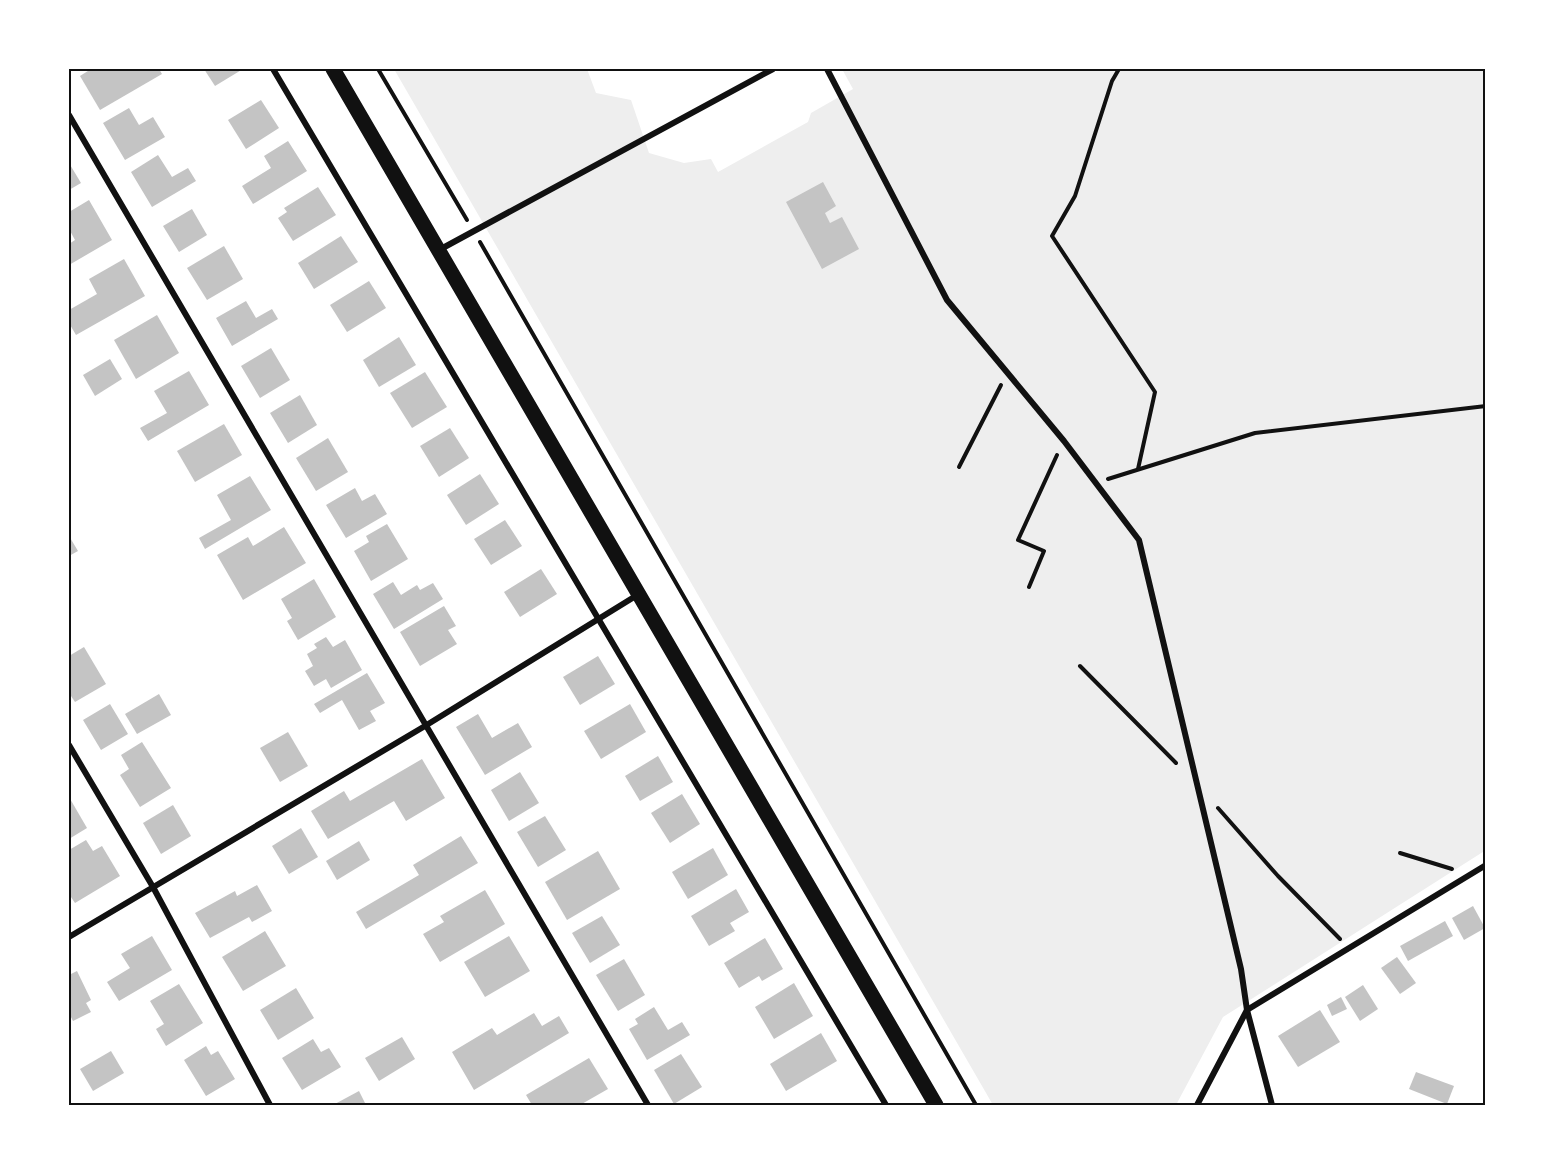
<svg xmlns="http://www.w3.org/2000/svg" width="1555" height="1174" font-family="'Space Grotesk',sans-serif">
<rect width="100%" height="100%" fill="#fff"/>
<path fill="#eee" d="M394,69H587L596,93L631,100L649,153L684,163L711,159L718,172L808,122L811,113L853,89L842,69H1486V850L1223,1017L1176,1105H993Z"/>
<g fill="#c4c4c4">
<path d="M91,69H159L162,74L100,110L80,76Z"/>
<path d="M204,69H243L215,86Z"/>
<path d="M261,100L279,128L246,149L228,120Z"/>
<path d="M129,108L139,125L153,117L165,137L125,160L103,123Z"/>
<path d="M288,141L307,171L253,204L242,186L271,168L264,156Z"/>
<path d="M158,155L172,177L188,168L196,181L152,207L131,172Z"/>
<path d="M69,163L81,183L69,190Z"/>
<path d="M823,182L836,206L825,213L830,223L842,217L859,249L822,269L786,202Z"/>
<path d="M318,187L336,215L293,241L278,218L287,212L284,208Z"/>
<path d="M89,200L112,240L69,265V244L75,240L69,229V212Z"/>
<path d="M192,209L207,235L179,252L163,226Z"/>
<path d="M341,236L358,262L314,289L298,263Z"/>
<path d="M224,246L243,279L207,300L187,268Z"/>
<path d="M124,259L145,296L76,335L69,323V310L97,294L89,279Z"/>
<path d="M369,281L386,308L347,332L330,305Z"/>
<path d="M246,301L256,318L272,309L278,319L232,346L216,318Z"/>
<path d="M157,315L179,353L136,379L114,340Z"/>
<path d="M399,337L416,365L379,387L363,360Z"/>
<path d="M271,348L290,380L260,398L241,366Z"/>
<path d="M110,359L122,379L95,396L83,375Z"/>
<path d="M189,371L209,405L148,441L140,428L167,413L154,391Z"/>
<path d="M425,372L447,407L412,428L390,393Z"/>
<path d="M300,395L317,425L288,443L270,413Z"/>
<path d="M224,424L242,455L195,482L177,451Z"/>
<path d="M450,428L469,458L439,477L420,446Z"/>
<path d="M328,438L348,472L316,491L296,458Z"/>
<path d="M480,474L499,504L466,525L447,495Z"/>
<path d="M250,476L271,510L205,549L199,538L231,520L217,495Z"/>
<path d="M355,488L362,501L375,494L387,514L346,538L326,505Z"/>
<path d="M505,520L522,546L491,565L474,539Z"/>
<path d="M387,524L408,559L371,581L354,551L369,542L366,536Z"/>
<path d="M284,527L306,563L243,600L217,555L248,537L253,546Z"/>
<path d="M69,536L78,551L69,556Z"/>
<path d="M541,569L557,594L520,617L504,592Z"/>
<path d="M314,579L336,617L298,640L287,621L292,618L281,599Z"/>
<path d="M393,582L401,595L417,585L420,590L433,583L443,599L394,629L373,594Z"/>
<path d="M444,606L456,626L448,630L457,644L420,666L400,632Z"/>
<path d="M326,637L333,647L345,640L362,670L331,688L326,679L314,686L305,671L313,666L307,654L317,648L314,644Z"/>
<path d="M84,647L106,684L75,702L69,693V656Z"/>
<path d="M598,656L615,684L580,705L563,677Z"/>
<path d="M367,673L385,703L370,711L376,721L359,730L342,700L320,713L314,704Z"/>
<path d="M159,694L171,715L137,734L125,714Z"/>
<path d="M110,704L128,734L101,750L83,720Z"/>
<path d="M630,704L646,732L601,759L584,731Z"/>
<path d="M478,714L492,738L518,723L532,747L485,775L456,727Z"/>
<path d="M288,732L308,766L280,782L260,748Z"/>
<path d="M142,742L171,788L140,807L120,775L129,769L121,755Z"/>
<path d="M658,756L673,782L640,801L625,776Z"/>
<path d="M422,759L445,798L406,821L394,801L328,839L311,811L344,791L350,801Z"/>
<path d="M520,772L539,803L509,821L491,790Z"/>
<path d="M682,794L700,824L670,843L651,813Z"/>
<path d="M69,797L87,828L69,839Z"/>
<path d="M173,805L191,836L161,854L143,823Z"/>
<path d="M545,816L566,850L538,867L517,832Z"/>
<path d="M301,828L318,857L289,874L272,846Z"/>
<path d="M461,836L478,863L366,929L356,912L419,875L413,865Z"/>
<path d="M86,840L93,851L102,846L120,876L75,903L69,894V850Z"/>
<path d="M359,841L370,860L337,880L326,861Z"/>
<path d="M713,848L728,875L688,899L672,872Z"/>
<path d="M598,851L620,889L567,920L545,882Z"/>
<path d="M257,885L272,911L252,922L249,917L210,938L195,913L235,891L237,896Z"/>
<path d="M736,889L749,912L730,923L735,931L709,946L691,916Z"/>
<path d="M485,890L505,924L440,962L423,934L444,922L440,916Z"/>
<path d="M1473,906L1485,928L1464,940L1452,918Z"/>
<path d="M602,916L620,945L590,963L572,933Z"/>
<path d="M1445,921L1453,936L1408,961L1400,946Z"/>
<path d="M265,931L286,966L243,991L222,957Z"/>
<path d="M152,936L172,970L119,1001L107,982L130,968L121,954Z"/>
<path d="M509,936L530,971L485,997L464,962Z"/>
<path d="M765,938L783,969L762,981L759,976L739,988L724,963Z"/>
<path d="M1397,957L1416,983L1400,994L1381,968Z"/>
<path d="M624,959L645,995L618,1011L596,975Z"/>
<path d="M77,971L91,1000L86,1003L91,1012L73,1021L69,1013V975Z"/>
<path d="M794,983L813,1016L774,1039L755,1007Z"/>
<path d="M179,984L203,1023L166,1046L156,1029L164,1024L150,1001Z"/>
<path d="M1363,985L1378,1009L1360,1021L1345,997Z"/>
<path d="M296,988L314,1018L278,1040L260,1010Z"/>
<path d="M1341,997L1347,1009L1332,1016L1327,1005Z"/>
<path d="M654,1007L668,1030L682,1022L690,1035L647,1060L629,1029L638,1024L635,1019Z"/>
<path d="M1320,1010L1340,1042L1298,1067L1278,1036Z"/>
<path d="M534,1013L542,1026L559,1016L569,1033L474,1090L452,1052L492,1028L497,1035Z"/>
<path d="M821,1033L837,1061L786,1091L770,1064Z"/>
<path d="M402,1037L415,1059L379,1081L365,1058Z"/>
<path d="M313,1039L321,1052L329,1048L341,1067L302,1090L282,1058Z"/>
<path d="M206,1046L211,1055L218,1051L235,1079L206,1096L184,1060Z"/>
<path d="M111,1051L124,1073L93,1091L80,1069Z"/>
<path d="M681,1054L702,1087L674,1104L654,1070Z"/>
<path d="M589,1058L608,1089L580,1105H532L526,1095Z"/>
<path d="M1416,1072L1454,1086L1447,1104L1409,1089Z"/>
<path d="M359,1091L366,1105H333Z"/>
</g>
<g fill="none" stroke-linecap="round" stroke-linejoin="round">
<g stroke="#111" stroke-width="4">
<path d="M378,69L467,220"/>
<path d="M1119,69L1112,81L1075,196L1052,236L1155,392L1138,469"/>
<path d="M480,242L976,1105"/>
<path d="M959,467L1001,385"/>
<path d="M1108,479L1255,433L1486,406"/>
<path d="M1029,587L1044,551L1018,540L1057,455"/>
<path d="M1080,666L1176,763"/>
<path d="M1218,808L1278,876L1340,939"/>
<path d="M1400,853L1452,869"/>
</g>
<g stroke="#111" stroke-width="6">
<path d="M273,69L886,1105"/>
<path d="M827,69L947,300L1064,441L1139,540L1241,969L1247,1010L1272,1105"/>
<path d="M69,115L648,1105"/>
<path d="M439,250L773,69"/>
<path d="M69,745L153,887L270,1105"/>
<path d="M69,937L425,726L639,594"/>
<path d="M1197,1105L1247,1010L1486,865"/>
</g>
<path stroke="#111" stroke-width="15" d="M333,69L936,1105"/>
</g>
<rect width="1555" height="1174" fill="none" stroke="#ffffff" stroke-width="141"/>
<rect x="70" y="70" width="1414" height="1034" fill="none" stroke="#111" stroke-width="2"/>
</svg>
